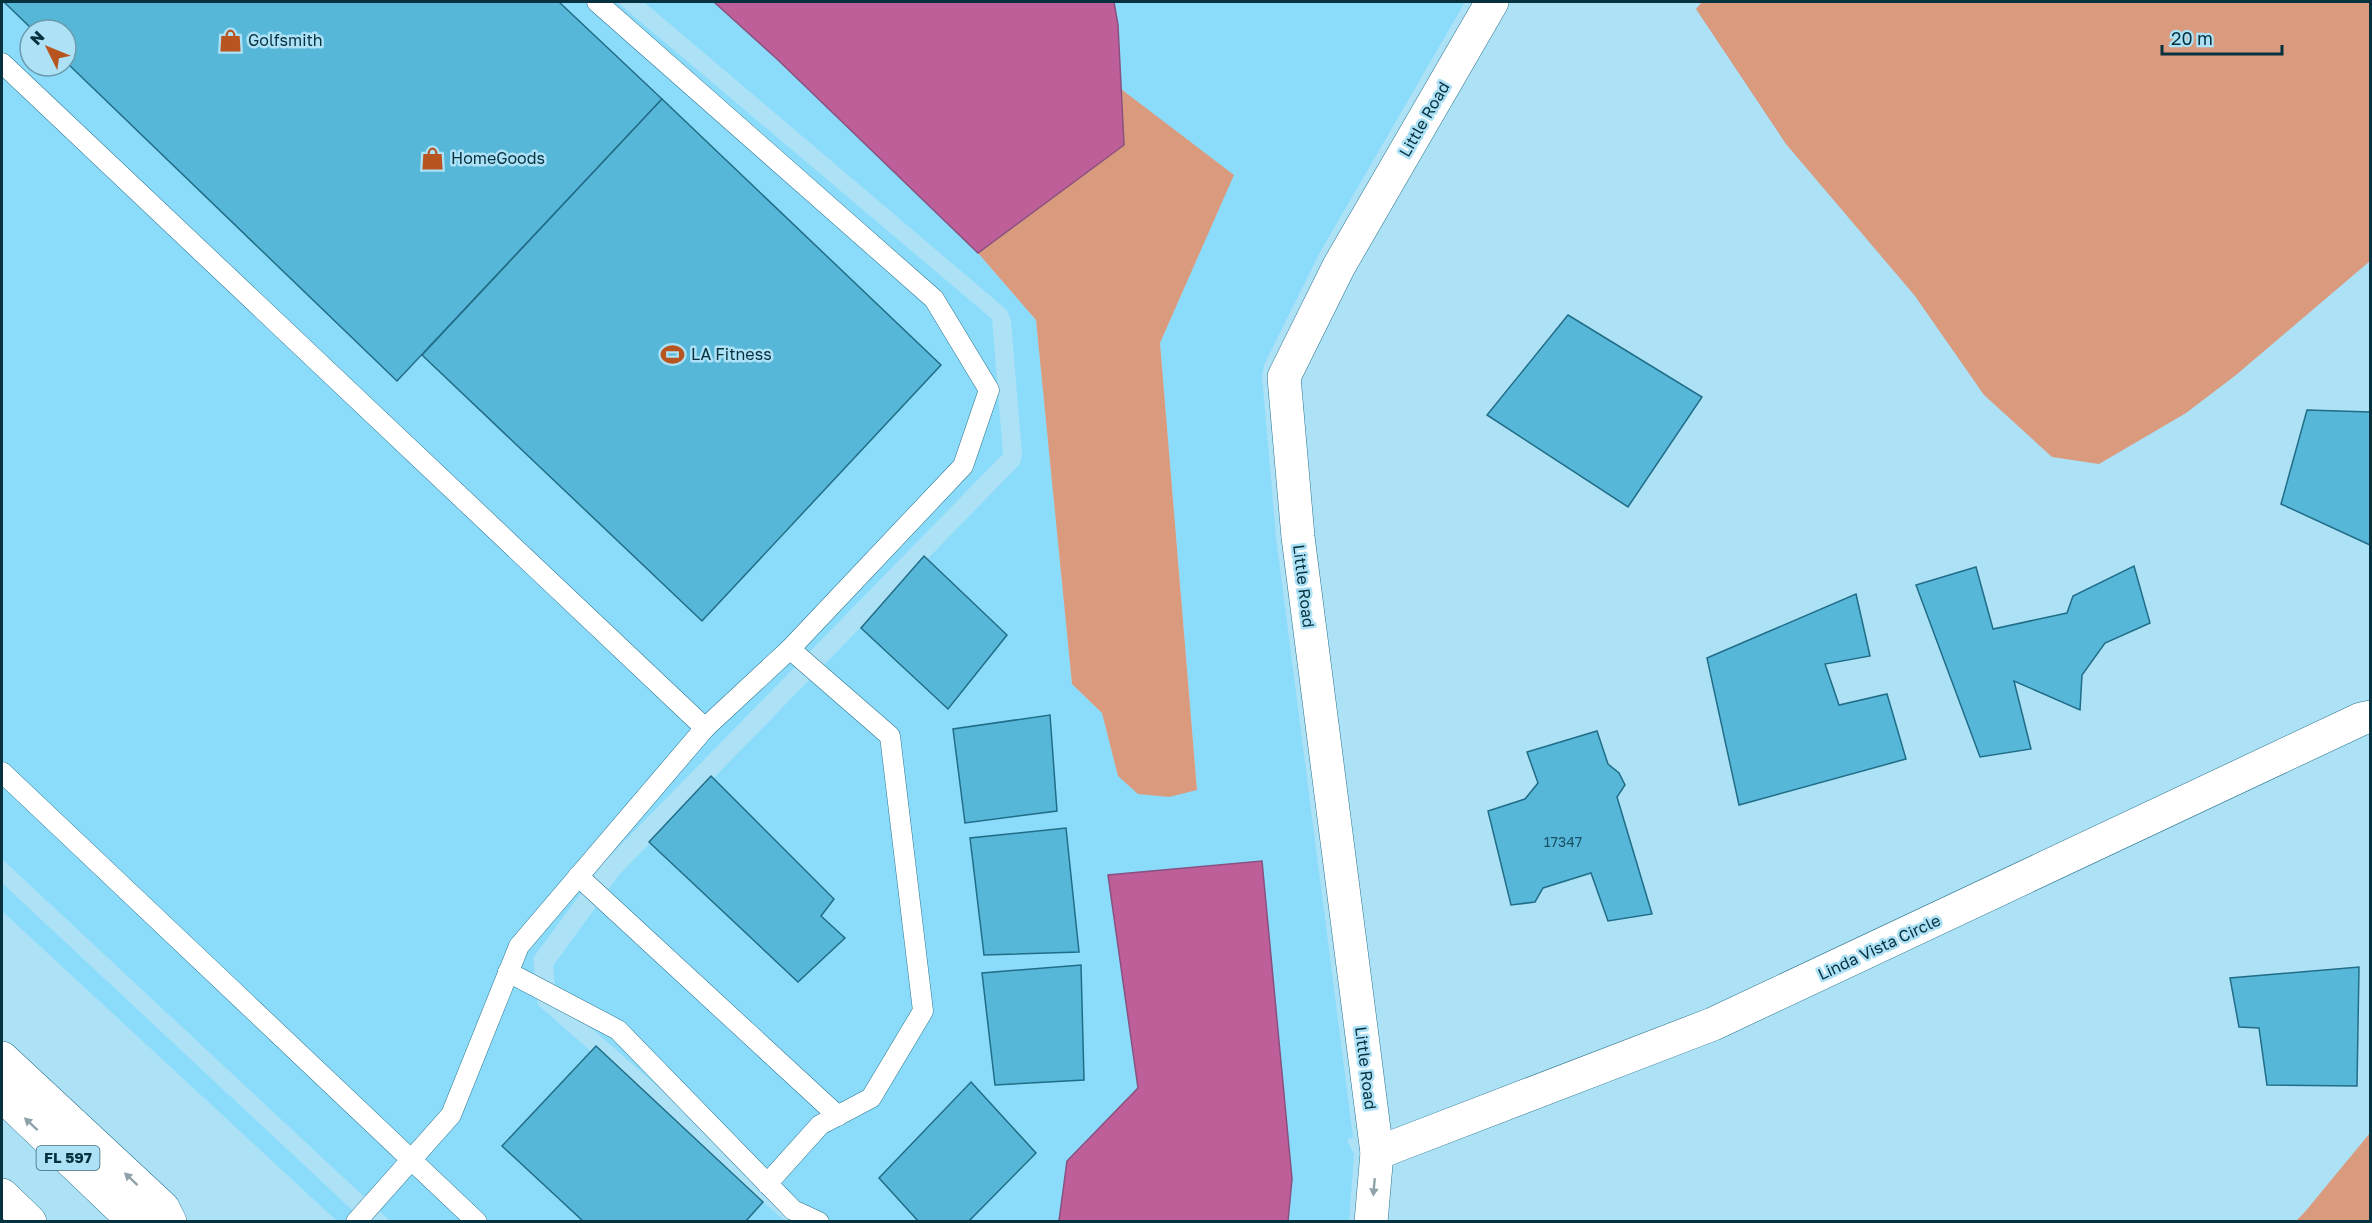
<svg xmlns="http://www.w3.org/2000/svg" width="2372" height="1223" font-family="'Golos Text',sans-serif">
<rect width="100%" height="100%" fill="#ace1f6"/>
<g fill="#8bdcfb" fill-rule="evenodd">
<path d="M2,2H617L992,319L1003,454L604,862L533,958L538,1005L785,1221H390L2,859ZM30,30H66V66H30Z"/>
<path d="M644,2H714L777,59L978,253L1036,320L1072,684L1102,713L1118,776L1197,789L1160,343L1233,176L1121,89L1118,25L1114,2H1465L1319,254L1264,365L1262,376L1276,537L1353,1137L1347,1140L1354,1154L1349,1221H1288L1292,1179L1262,861L1108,875L1138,1088L1067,1161L1059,1221H815L803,1214L556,997L553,966L619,875L1020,464L1022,455L1011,320L1007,310Z"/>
<path d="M2,883L364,1221H337L2,911Z"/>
</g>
<g fill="#da9a7e">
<path d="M1702,2H2370V261L2236,375L2186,413L2099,464L2052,457L1984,395L1915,296L1786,144L1696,9Z"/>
<path d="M1121,89L1234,175L1160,343L1197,790L1169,797L1138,794L1118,776L1102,713L1072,684L1036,320L978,253L1123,145Z"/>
<path d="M2370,1133V1221H2296L2304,1213Z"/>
</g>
<g fill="#bf5f9a" stroke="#88517f" stroke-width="1.5">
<path d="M714,2H1114L1118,25L1124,145L978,253L777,59Z"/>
<path d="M1262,861L1292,1179L1288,1221H1059L1067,1161L1138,1088L1108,875Z"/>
</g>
<g fill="#57b7d9" stroke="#216d87" stroke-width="1.5">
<path d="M4,2H559L662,99L397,381L66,62V30H33Z"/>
<path d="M662,99L941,365L702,621L422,355Z"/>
<path d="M1568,315L1702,397L1628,507L1487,415Z"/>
<path d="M2307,410L2370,412V545L2281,504Z"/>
<path d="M924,556L1007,635L948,709L861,628Z"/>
<path d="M2134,566L2150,623L2105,643L2082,675L2080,710L2014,681L2031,749L1980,757L1916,585L1976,567L1993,629L2067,613L2073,596Z"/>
<path d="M1856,594L1870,656L1825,664L1839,705L1887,694L1906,759L1739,805L1707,658Z"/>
<path d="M1050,715L1057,811L965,823L953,729Z"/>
<path d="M1597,731L1608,764L1619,773L1625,785L1617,797L1652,914L1608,921L1591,873L1543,888L1535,902L1511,905L1488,811L1525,799L1538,783L1527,752Z"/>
<path d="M711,776L834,899L821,916L845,938L798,982L649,842Z"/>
<path d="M1066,828L1079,952L984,955L970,838Z"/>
<path d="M1081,965L1084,1080L995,1085L982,973Z"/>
<path d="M2359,967L2357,1086L2267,1085L2259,1028L2239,1027L2230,978Z"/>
<path d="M596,1046L763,1202L745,1222H584L502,1146Z"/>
<path d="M971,1082L1036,1153L968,1222H919L879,1178Z"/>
</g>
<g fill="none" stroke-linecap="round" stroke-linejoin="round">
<defs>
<g id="lane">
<path d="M597,2L934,299L989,390L963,466L790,649L890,736L923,1011L871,1098L820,1125L767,1184"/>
<path d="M2,63L705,728L519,946L451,1115L356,1222"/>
<path d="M705,728L790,649"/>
<path d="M2,772L477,1222"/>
<path d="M578,876L838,1116"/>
<path d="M508,972L618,1030L793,1210L819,1222"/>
</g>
<g id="street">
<path d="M1377,1153L1713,1024L2361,719L2370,717"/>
<path d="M1371,1222L1377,1153L1298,537L1284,377L1339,266L1492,2"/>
</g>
<g id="primary">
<path d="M2,1058L163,1208L170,1222"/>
<path d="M2,1095L135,1222"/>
<path d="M2,1195L30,1222"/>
</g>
</defs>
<use href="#lane" stroke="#2a748e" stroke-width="21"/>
<use href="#street" stroke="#2a748e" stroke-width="34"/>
<use href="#primary" stroke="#2a748e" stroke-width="34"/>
<use href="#lane" stroke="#fff" stroke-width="20"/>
<use href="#street" stroke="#fff" stroke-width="33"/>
<use href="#primary" stroke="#fff" stroke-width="33"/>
</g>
<defs><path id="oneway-solid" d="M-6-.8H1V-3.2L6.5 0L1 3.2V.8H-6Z" transform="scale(1.5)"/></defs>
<g fill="#8fa2a9">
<use href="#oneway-solid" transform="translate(31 1124) rotate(-137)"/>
<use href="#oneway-solid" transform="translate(131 1179) rotate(-137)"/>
<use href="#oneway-solid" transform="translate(1374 1187) rotate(95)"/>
</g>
<defs>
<symbol id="shop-bare" viewBox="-9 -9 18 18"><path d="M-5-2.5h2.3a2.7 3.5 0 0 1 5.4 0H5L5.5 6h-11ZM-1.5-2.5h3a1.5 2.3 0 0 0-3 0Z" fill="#b85420" stroke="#ace1f6" stroke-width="2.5" paint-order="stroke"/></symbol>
<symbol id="stadium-bare" viewBox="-9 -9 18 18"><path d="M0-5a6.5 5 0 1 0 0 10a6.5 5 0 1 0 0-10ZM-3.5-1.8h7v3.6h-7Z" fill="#b85420" stroke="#ace1f6" stroke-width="2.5" paint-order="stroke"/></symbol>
</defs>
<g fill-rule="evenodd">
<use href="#shop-bare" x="214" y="24" width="33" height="33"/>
<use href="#shop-bare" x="416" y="142" width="33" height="33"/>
<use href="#stadium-bare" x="656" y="338" width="33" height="33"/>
</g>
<g text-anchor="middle" stroke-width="5" stroke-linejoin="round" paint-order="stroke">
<g font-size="14" fill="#1a5266">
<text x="1563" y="847">17347</text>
</g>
<rect fill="#ace1f6" stroke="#386676" stroke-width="1.5" x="36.5" y="1146" width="63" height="24" rx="4.5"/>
<g font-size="15" font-weight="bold" fill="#06313f">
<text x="68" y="1163">FL 597</text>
</g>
<g font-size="16" fill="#06313f" stroke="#ace1f6" text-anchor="start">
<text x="248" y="46">Golfsmith</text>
<text x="451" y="164">HomeGoods</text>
<text x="691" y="360">LA Fitness</text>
</g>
<g font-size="16" fill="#06313f" stroke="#ace1f6">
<text transform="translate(1424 119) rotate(-60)" y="6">Little Road</text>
<text transform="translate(1304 586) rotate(83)" y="6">Little Road</text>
<text transform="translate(1879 947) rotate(-25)" y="6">Linda Vista Circle</text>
<text transform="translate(1366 1068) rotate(83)" y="6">Little Road</text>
</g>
</g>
<rect width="2372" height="1223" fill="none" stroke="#06313f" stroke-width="6"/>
<g transform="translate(48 48) rotate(313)"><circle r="28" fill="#ace1f6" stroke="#6a9bad" stroke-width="1.5"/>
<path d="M0-4.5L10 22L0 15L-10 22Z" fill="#b85420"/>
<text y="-9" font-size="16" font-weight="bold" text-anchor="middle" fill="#06313f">N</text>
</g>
<path d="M2162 45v9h120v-9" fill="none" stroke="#06313f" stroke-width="3"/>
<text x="2171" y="45" font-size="18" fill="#06313f" stroke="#ace1f6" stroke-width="4.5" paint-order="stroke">20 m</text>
</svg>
